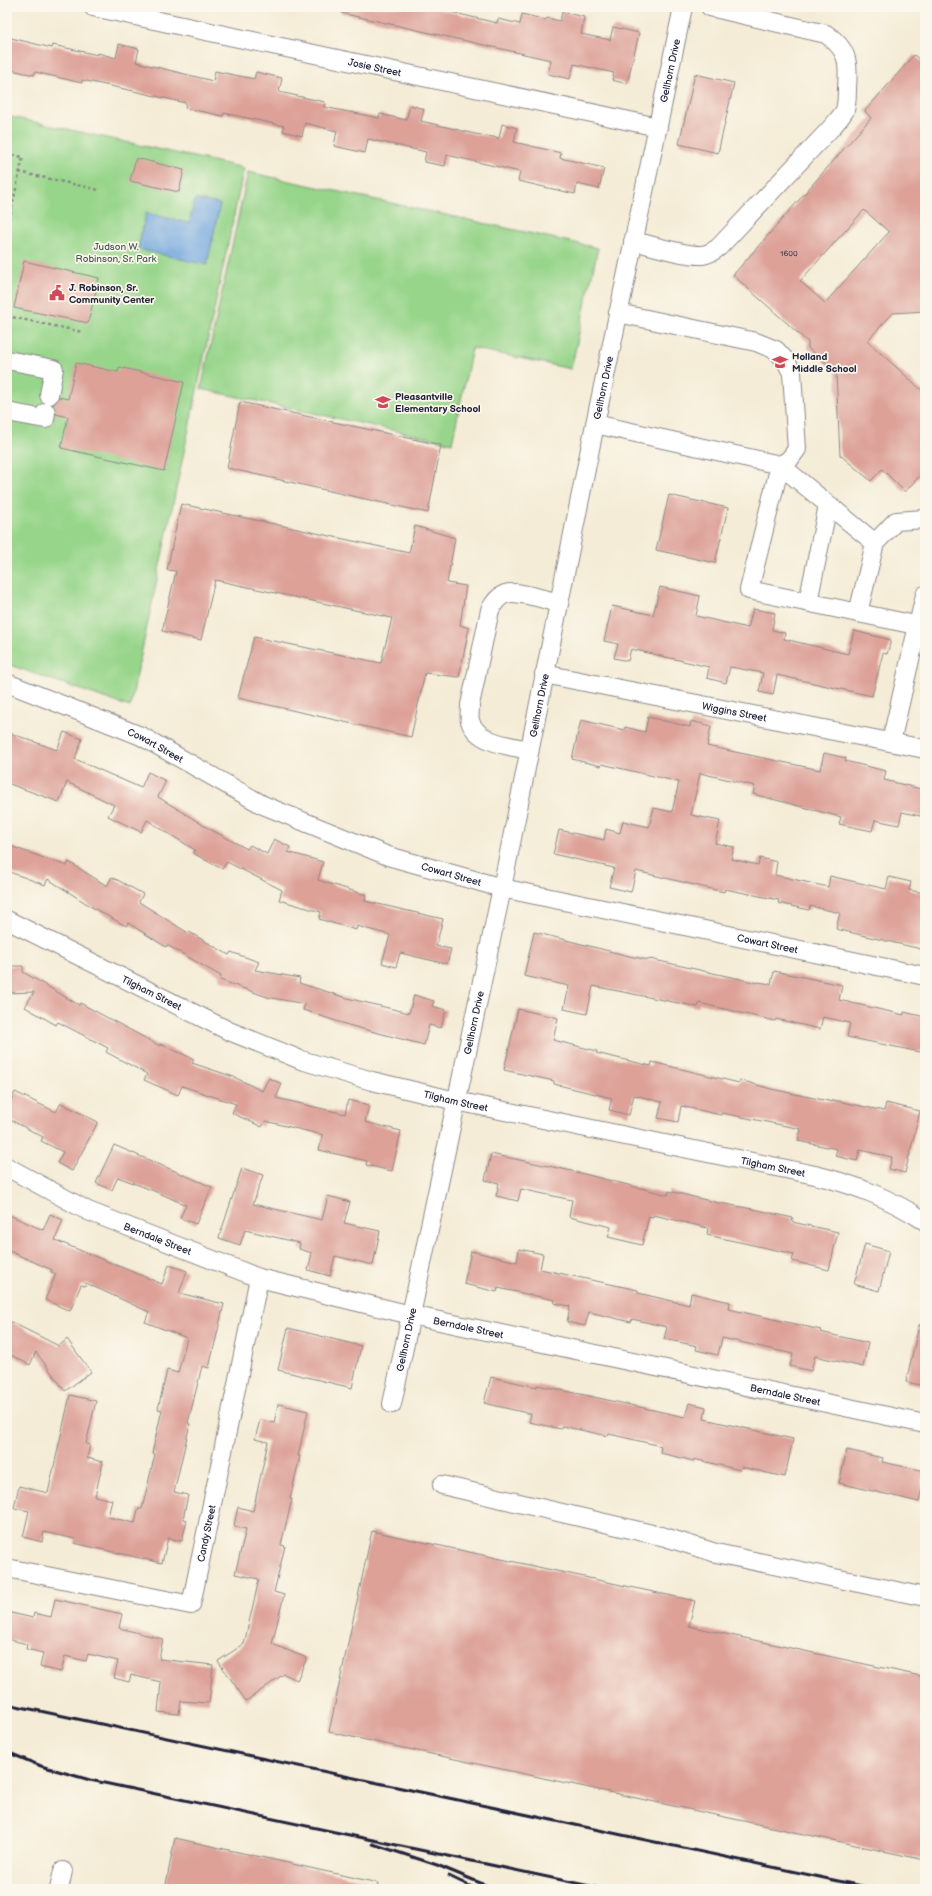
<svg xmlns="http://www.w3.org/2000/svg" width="932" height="1896" font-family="'Balsamiq Sans',sans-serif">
<rect width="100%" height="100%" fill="#fbf7ec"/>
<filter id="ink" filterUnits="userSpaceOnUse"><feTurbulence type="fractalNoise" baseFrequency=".025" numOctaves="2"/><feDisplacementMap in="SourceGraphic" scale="8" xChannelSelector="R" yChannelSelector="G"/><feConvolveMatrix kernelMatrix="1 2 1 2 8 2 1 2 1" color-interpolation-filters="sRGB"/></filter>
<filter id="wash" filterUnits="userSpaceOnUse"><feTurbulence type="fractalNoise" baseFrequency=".012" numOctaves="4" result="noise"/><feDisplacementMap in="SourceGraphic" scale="16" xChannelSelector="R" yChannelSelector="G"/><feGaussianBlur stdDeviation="0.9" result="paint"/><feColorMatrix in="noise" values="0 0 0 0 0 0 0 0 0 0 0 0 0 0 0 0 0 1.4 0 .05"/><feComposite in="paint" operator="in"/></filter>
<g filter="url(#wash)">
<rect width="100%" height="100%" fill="#f4ecd6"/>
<g fill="#97d58a" stroke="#5c7c62">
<path d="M7,116L244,168L130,707L7,664Z"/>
<path d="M248,172L598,248L571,369L472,348L452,443L201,389Z"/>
</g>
<path fill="#71a6de" stroke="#4a648c" d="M195,199L220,204L207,265L138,249L146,213L189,223Z"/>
<g id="blocks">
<g fill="#dda198" fill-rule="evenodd">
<path d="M342,7H439L438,9L497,23L498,19L520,24L522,14L546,20L547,18L560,21L562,12L584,17L581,34L610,40L613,27L639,33L627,84L612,80L614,73L574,64L570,79L548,74L551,60L341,13Z"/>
<path d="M7,37L52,48L53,45L98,55V53L116,58L119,44L139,49L136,62L213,81L215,71L254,79L256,72L282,78L279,92L325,102L324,107L379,118L380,114L406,120L410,105L424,109L421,121L475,134L499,138L502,124L517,128L514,142L561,153L560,158L604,168L599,189L577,184L575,194L553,189L518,181L520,172L447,155L445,166L424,162L426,152L368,139L365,153L334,146L337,131L305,123L302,136L283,131L284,126L224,113L223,116L185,108L186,103L129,90L82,80V83L35,72L34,75L7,69Z"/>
<path d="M914,55L925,64V311L893,313L867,341L925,393V470L905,492L882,469L871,481L840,455L836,372L808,348V342L733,275L871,118L865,111ZM864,210L889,232L825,303L800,281Z"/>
<path d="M695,74L734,83L718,153L679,144Z"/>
<path d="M136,158L184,170L179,192L130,181Z"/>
<path d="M24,261L99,278L88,323L14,308Z"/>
<path d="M76,363L118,372L119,367L184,382L164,471L61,448L68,417L56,414L53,405L59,397L68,399Z"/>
<path d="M240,402L441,445L428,513L227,468Z"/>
<path d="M669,495L728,508L715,563L656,550Z"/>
<path d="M181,504L409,553L415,526L455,538L447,583L466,586L460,625L469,628L459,677L425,673L411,737L238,698L254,637L381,663L392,618L215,580L201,640L162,631L176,571L167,570Z"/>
<path d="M660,587L700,596L696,616L748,628L753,609L775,613L772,630L785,633L784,639L848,654L854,631L891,640L887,654L883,653L872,696L777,675L773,695L759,692L763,673L730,667L726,683L707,678L709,667L631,649L628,661L614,658L618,644L604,641L612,606L653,615Z"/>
<path d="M648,717L690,727L691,721L711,726L707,746L820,770L824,753L846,758L845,761L886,771L884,780L925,790V817L902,812L899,825L875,820L872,831L839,824L841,817L753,794L755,786L700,773L691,815L720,821L715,843L734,847L731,859L758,865L760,858L777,862L775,875L828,887L830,876L886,889L889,877L911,882L909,890L925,893V950L836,929L840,913L810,906L809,910L778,903L779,900L725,889L724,892L636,871L631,892L609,887L614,868L553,854L559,830L604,840L606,829L620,833L623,821L649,827L654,808L672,812L679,782L602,764L601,766L572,759L581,720L624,730L625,727L645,732Z"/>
<path d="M7,732L57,750L64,732L82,739L75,759L141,788L148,772L166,781L158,797L208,828L247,849L250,845L267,854L274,839L290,847L288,852L323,862L318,880L366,895L365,901L443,919L436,946L451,949L447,964L400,953L396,967L382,963L390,935L357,926L356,930L319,919L321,912L279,900L282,890L227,862L222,869L193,853L195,850L147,820L141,832L108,816L114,805L67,782L59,802L7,783Z"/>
<path d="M7,845L67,866L69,862L107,886L112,877L143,894L139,902L188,933L189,932L229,955L231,952L259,962L255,970L300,978L299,983L347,998L409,1013L414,995L434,1001L432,1006L446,1010L441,1028L429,1025L424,1045L348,1025L303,1010L305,1004L267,997L220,980L221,976L167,945L166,947L128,923L126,926L95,909L48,879L45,885L7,871Z"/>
<path d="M534,932L629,956L649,960L650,959L758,983V982L771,984L774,971L842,985L839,1000L904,1015V1012L925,1017V1053L847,1037L850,1023L823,1017L820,1029L776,1019L775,1021L699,1003L698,1007L593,986L587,1014L564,1009L569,986L524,976Z"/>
<path d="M7,966H23V972L79,1005L80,1003L160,1046V1044L194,1059L192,1063L234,1077L262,1091L269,1078L282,1084L276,1098L345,1114L348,1100L369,1105L365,1122L401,1131L392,1171L366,1165L367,1161L319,1150L323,1135L265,1121L262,1127L232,1113L236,1104L182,1086L178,1095L144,1080L147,1074L106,1052L108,1048L58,1022L56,1025L25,1007L34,992L7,993Z"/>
<path d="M518,1009L558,1018L553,1040L597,1051L596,1053L651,1066L652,1062L739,1083L740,1080L771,1089L833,1102V1100L884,1111L886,1103L920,1111L905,1173L889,1169L892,1157L860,1150L857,1161L835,1156L837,1149L798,1141L801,1129L722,1113L721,1115L681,1106L678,1122L658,1118L662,1102L634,1095L629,1115L609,1110L612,1098L554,1084V1081L504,1070Z"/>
<path d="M15,1092L56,1112L61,1103L98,1122L72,1171L57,1163L63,1152L41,1141L43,1137L7,1118V1108Z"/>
<path d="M114,1145L212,1187L196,1224L180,1218L186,1205L159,1193L118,1177L112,1190L96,1183Z"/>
<path d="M491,1154L572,1171L668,1195L669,1191L714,1202L758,1210L793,1218L792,1222L838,1232L829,1270L792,1261L794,1254L707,1235L708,1228L654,1215L653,1217L649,1216L642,1245L608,1237L611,1227L569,1217L572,1200L521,1189L518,1201L496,1196L499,1183L485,1180Z"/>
<path d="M242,1168L263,1175L253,1204L322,1220L328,1196L350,1202L344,1223L380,1231L373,1265L335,1256L330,1276L308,1270L312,1253L299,1249L300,1243L245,1230L240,1245L219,1238Z"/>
<path d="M7,1214L43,1230L50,1214L63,1220L55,1240L162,1284L169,1265L187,1271L179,1293L224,1304L209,1368L202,1366L188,1423L190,1424L174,1492L188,1495L183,1519L187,1520L182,1541L168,1538L162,1563L74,1543L75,1539L44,1532L42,1542L23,1537L29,1511L14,1508L19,1486L48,1493L70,1395L96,1401L86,1444L90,1445L87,1458L103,1462L95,1496L112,1500L108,1517L135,1523L138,1509H142L155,1454L152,1453L162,1410L158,1409L167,1370L178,1373L187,1338L145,1322L149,1312L86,1283L85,1286L81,1285L70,1311L45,1300L56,1274L51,1272L52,1270L7,1250Z"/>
<path d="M865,1244L889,1251L879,1291L854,1284Z"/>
<path d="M519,1249L543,1254L540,1269L638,1290V1293L689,1305L691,1293L730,1302L729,1309L821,1330L820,1332L868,1343L863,1367L815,1356L811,1371L790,1366L793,1354L722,1338L718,1355L696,1350L697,1346L664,1339L667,1327L632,1319L631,1322L589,1312L585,1326L567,1322L570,1306L554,1303L555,1300L498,1288L497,1292L464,1284L471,1251L517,1262Z"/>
<path d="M7,1320L59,1346L67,1339L91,1372L65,1391L36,1352L30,1365L7,1353Z"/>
<path d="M919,1325L925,1326V1386L906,1382Z"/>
<path d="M288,1328L361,1346L352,1388L278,1370Z"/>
<path d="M491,1377L537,1387V1385L580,1394L685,1417L689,1403L706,1407L704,1419L793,1439L785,1477L741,1467L740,1470L694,1459V1461L660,1453L661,1446L609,1434L608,1436L562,1426L561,1429L529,1422L531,1414L484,1403Z"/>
<path d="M278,1404L308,1411L298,1456H300L290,1499H292L281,1545L285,1546L274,1592L284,1595L272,1644L307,1658L297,1680L284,1674L246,1701L218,1661L244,1644L259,1579L235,1574L246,1529L234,1526L238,1507L253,1511L268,1442L255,1439L260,1420L274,1423Z"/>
<path d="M847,1450L883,1458L882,1462L925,1471L919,1502L839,1483Z"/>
<path d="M372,1531L695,1601L689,1626L925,1677V1860L329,1732Z"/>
<path d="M55,1599L122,1614L119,1628L163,1639L159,1659L213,1665L209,1703L181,1701L179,1714L158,1712L161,1682L131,1675L129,1682L114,1678L118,1661L88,1654L86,1661L65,1656L61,1672L40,1667L43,1653L26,1649L27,1644L7,1639V1612L33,1618L34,1613L51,1617Z"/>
<path d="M175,1838L378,1883L377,1889H165Z"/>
</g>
</g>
</g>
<g filter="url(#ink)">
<use href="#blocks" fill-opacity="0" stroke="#8b8788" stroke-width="1"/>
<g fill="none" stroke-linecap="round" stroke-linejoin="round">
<defs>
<g id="minor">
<path id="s1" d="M93,7L658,127"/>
<path d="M633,241C652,245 684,256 702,255C709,254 714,251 719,247L832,127C836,122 842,116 845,110C847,103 847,95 847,88C849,62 848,49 826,34L710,7"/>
<path d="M7,360L54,369L49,395"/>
<path d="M7,412L45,419L46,412"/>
<path d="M595,424L780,465L789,460L797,449L792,373L786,361L776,350L756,342L618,313"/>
<path d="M875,543L780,465L749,590L925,627"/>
<path d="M808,602L828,505"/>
<path d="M858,613L875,543L896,521L925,519"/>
<path id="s2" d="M544,674L925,749"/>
<path id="s3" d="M7,683L141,736L263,805L388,856L502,888L925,976"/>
<path d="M891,742L925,595"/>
<path d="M529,750C511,746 477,743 470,721C469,717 470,710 470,705L490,610C493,604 498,597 505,594C518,590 545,600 559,603"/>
<path id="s4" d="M7,920L229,1031L301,1060L372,1081L456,1101L815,1175C856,1185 889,1198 925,1221"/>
<path id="s5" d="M7,1167L88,1211L259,1278L411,1315L925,1424"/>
<path id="s6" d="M392,1404L502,888L595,424L683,7"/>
<path d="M442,1485L665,1537L716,1553L925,1597"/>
<path id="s7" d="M7,1568L191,1605L259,1278"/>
<path d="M59,1889L63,1871"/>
</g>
</defs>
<use href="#minor" stroke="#8b8788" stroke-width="20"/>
<g stroke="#8b8788" stroke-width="2.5" stroke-dasharray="3 3" stroke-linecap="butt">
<path d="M7,154L23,157L7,229"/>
<path d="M19,172L99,190"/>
<path d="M7,316L82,332"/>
</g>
<use href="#minor" stroke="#fff" stroke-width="18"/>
<g stroke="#22223b" stroke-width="3">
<path d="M7,1704L876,1889"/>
<path d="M7,1752L41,1766L90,1780L604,1889"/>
<path d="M373,1844L437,1865L495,1889"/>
<path d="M449,1876L476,1889"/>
</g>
</g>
</g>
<defs>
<symbol id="civic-bare" viewBox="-9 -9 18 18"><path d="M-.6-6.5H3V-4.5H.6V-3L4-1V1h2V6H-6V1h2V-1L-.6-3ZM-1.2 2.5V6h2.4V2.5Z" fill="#d1495b" stroke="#fbf7ec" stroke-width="2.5" paint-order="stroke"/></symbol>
<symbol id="school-bare" viewBox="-9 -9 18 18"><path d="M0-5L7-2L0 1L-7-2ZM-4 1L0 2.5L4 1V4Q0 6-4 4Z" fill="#d1495b" stroke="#fbf7ec" stroke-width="2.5" paint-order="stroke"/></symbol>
</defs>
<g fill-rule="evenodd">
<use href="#civic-bare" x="46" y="282" width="22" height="22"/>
<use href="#school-bare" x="769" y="351" width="22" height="22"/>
<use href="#school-bare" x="372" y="391" width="22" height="22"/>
</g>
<g text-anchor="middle" stroke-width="3.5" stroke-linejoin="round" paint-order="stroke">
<g font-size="8" fill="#514252">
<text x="789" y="256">1600</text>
</g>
<g font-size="10" fill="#22223b" stroke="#fbf7ec">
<text dy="4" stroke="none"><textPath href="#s1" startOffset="288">Josie Street</textPath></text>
<text dy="4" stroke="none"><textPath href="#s6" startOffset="1362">Gellhorn Drive</textPath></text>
<text dy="4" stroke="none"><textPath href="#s6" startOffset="1038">Gellhorn Drive</textPath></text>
<text dy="4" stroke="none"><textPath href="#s6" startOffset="714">Gellhorn Drive</textPath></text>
<text dy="4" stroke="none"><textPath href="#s2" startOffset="194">Wiggins Street</textPath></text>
<text dy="4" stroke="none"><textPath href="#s3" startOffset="161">Cowart Street</textPath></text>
<text dy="4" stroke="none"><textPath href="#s3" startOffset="485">Cowart Street</textPath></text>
<text dy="4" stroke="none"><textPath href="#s3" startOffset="809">Cowart Street</textPath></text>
<text dy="4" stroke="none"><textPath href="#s4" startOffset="162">Tilgham Street</textPath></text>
<text dy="4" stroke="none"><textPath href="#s6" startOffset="390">Gellhorn Drive</textPath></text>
<text dy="4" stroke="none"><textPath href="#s4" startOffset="486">Tilgham Street</textPath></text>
<text dy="4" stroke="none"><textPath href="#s4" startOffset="810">Tilgham Street</textPath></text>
<text dy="4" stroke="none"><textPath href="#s5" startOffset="167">Berndale Street</textPath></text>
<text dy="4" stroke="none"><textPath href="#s5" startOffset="491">Berndale Street</textPath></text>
<text dy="4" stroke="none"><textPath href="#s6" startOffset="66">Gellhorn Drive</textPath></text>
<text dy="4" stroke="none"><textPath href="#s5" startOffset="815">Berndale Street</textPath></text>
<text dy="4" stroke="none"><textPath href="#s7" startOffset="261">Candy Street</textPath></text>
</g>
<g font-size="10" fill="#455853" stroke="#fbf7ec">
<text x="116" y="250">Judson W.<tspan x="116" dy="12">Robinson, Sr. Park</tspan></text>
</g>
<g font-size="10" font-weight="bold" fill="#22223b" stroke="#fbf7ec" text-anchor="start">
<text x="69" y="291">J. Robinson, Sr.<tspan x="69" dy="12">Community Center</tspan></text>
<text x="792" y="360">Holland<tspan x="792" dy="12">Middle School</tspan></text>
<text x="395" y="400">Pleasantville<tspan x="395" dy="12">Elementary School</tspan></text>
</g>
</g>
<rect width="932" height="1896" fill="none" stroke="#fbf7ec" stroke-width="24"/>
</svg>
